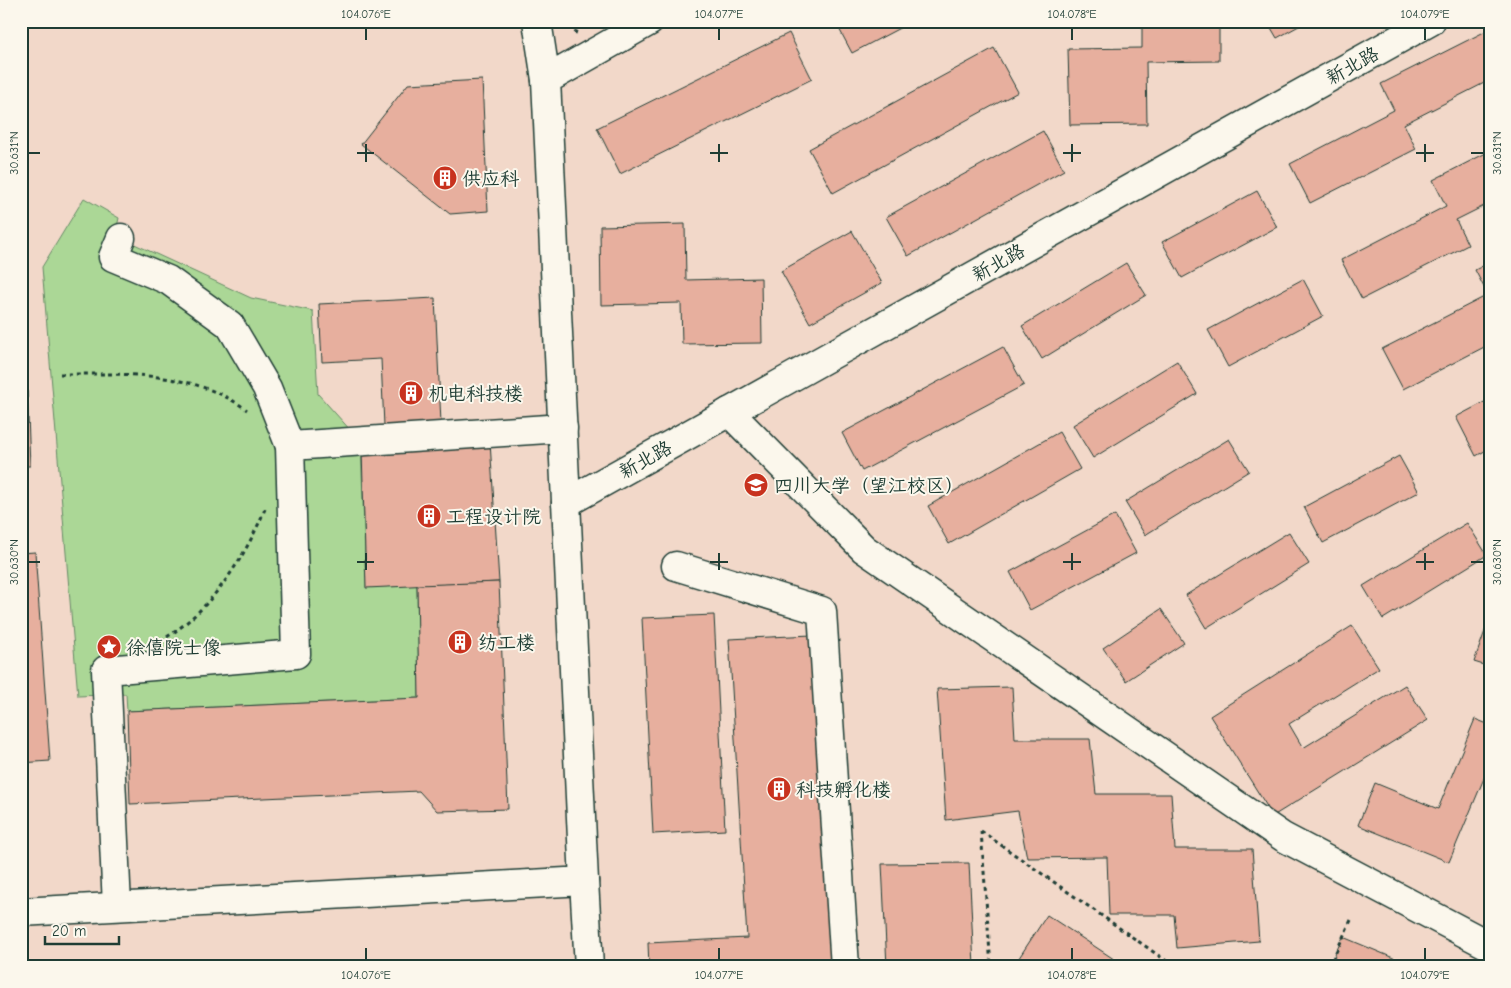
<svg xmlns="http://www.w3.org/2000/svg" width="1511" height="988" font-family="'Comic Neue','LXGW WenKai TC',sans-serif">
<rect width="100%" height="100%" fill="#f7e9dc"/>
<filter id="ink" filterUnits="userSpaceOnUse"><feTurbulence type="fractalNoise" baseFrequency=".02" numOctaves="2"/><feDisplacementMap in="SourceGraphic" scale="10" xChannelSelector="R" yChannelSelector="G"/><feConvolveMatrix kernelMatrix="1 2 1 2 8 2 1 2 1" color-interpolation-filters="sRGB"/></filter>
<g filter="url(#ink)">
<path fill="#f2d8c9" d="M21,21H1490V948L1483,967H21Z"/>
<path fill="#abd796" stroke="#658a65" d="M84,198L119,218L115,235L251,298L313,311L318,394L361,442L366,587L417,585L419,698L127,711L126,694L78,696L42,267Z"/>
<g fill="#e7af9e" stroke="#1f3d34">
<path d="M835,21H913L852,53Z"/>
<path d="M1142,21H1219V61L1146,62L1147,124L1070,125L1068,49L1142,48Z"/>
<path d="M1267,21H1308L1277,38Z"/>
<path d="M1490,29V80L1404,124L1416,149L1310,203L1290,164L1394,110L1381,84Z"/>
<path d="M789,33L812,79L620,174L597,128Z"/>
<path d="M994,48L1018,92L833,193L809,149Z"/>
<path d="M482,80L488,211L450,214L361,144L408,84Z"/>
<path d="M1043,131L1064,170L908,256L886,217Z"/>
<path d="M1490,151V203L1456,220L1468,245L1362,299L1341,260L1446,206L1433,180Z"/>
<path d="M1257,191L1277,227L1182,278L1162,242Z"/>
<path d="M685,224L686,280L761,278L762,343L682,344L681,303L601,305L600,226Z"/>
<path d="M852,231L882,283L810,323L781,271Z"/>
<path d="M1490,262V344L1403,389L1382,349L1488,295L1475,270Z"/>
<path d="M1126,263L1146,295L1042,359L1022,326Z"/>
<path d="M1303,279L1323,316L1228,367L1208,330Z"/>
<path d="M21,286H23L30,466H21Z"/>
<path d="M435,298L441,423L384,426L381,359L322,362L319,304Z"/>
<path d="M1003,347L1024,385L862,471L842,433Z"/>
<path d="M1177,361L1197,394L1093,458L1073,425Z"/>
<path d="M1490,399V448L1476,456L1456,417Z"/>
<path d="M1059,432L1080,469L949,544L928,506Z"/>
<path d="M1229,439L1249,471L1145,535L1125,502Z"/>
<path d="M490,442L499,582L366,588L362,450Z"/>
<path d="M1399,456L1419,492L1323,543L1304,507Z"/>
<path d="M1115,515L1136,553L1030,610L1010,572Z"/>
<path d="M1467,523L1487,555L1383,619L1363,586Z"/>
<path d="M1289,532L1309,564L1206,628L1186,595Z"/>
<path d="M35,552L50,761L21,763V553Z"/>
<path d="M499,582L508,809L437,811L419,791L130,804L127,711L419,698L417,585Z"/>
<path d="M1161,609L1184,643L1126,681L1103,648Z"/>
<path d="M714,615L725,830L653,834L642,618Z"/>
<path d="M1490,617V667L1474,662Z"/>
<path d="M1352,626L1379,668L1289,724L1303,748L1405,685L1428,720L1273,816L1210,716Z"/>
<path d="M812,635L831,967H649L648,943L747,938L729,639Z"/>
<path d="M1012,687L1015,739H1090L1096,794H1171L1175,849H1252L1259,941L1177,948L1174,915H1109L1107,857L1027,858L1018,811L946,820L937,689Z"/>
<path d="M1475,719L1490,725V764L1449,862L1358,825L1375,783L1438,809Z"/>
<path d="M969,863L974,967H887L882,864Z"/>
<path d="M1047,915L1126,967H1013Z"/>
<path d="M1343,937L1415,967H1329Z"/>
</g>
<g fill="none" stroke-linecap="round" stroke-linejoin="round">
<defs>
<g id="minor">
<path d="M537,21L546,80"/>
<path d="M121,238L113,257L168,280L230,325L267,388L290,446"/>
<path d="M729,412L864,549L1283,837L1490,946"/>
<path d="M566,503L1431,21"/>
<path d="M676,566L822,611L845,967"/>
<path d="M584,881L589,967"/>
<path d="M117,906L106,670L296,654L290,446L563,428"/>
<path d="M21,912L584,881L546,80L650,21"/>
</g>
</defs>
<use href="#minor" stroke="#1f3d34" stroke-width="31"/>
<g stroke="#1f3d34" stroke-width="3" stroke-dasharray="4 4" stroke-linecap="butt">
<path d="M575,34L579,21"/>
<path d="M60,374C124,374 193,370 247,410"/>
<path d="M167,637C212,608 245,558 265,509"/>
<path d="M981,831L1175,967"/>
<path d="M981,831L991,967"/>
<path d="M1329,967L1351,920"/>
</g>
<use href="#minor" stroke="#fbf7ec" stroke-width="28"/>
</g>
</g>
<path fill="none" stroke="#1f3d34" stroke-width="2" d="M366,28V40M719,28V40M1072,28V40M1425,28V40M366,144V162M719,144V162M1072,144V162M1425,144V162M28,153H40M357,153H374M710,153H728M1063,153H1081M1416,153H1434M1471,153H1484M366,553V570M719,553V570M1072,553V570M1425,553V570M28,562H40M357,562H374M710,562H728M1063,562H1081M1416,562H1434M1471,562H1484M366,948V960M719,948V960M1072,948V960M1425,948V960"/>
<defs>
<symbol id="building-disc" viewBox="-11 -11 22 22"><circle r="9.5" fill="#c8321e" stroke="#fbf7ec"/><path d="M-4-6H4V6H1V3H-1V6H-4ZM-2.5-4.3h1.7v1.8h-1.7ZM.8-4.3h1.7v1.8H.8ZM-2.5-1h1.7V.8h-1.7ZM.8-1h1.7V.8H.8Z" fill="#fff"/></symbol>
<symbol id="university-disc" viewBox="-11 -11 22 22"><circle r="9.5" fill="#c8321e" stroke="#fbf7ec"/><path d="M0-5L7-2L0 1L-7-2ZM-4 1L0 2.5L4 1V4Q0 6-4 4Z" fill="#fff"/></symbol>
<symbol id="sight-disc" viewBox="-11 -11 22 22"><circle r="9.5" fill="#c8321e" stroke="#fbf7ec"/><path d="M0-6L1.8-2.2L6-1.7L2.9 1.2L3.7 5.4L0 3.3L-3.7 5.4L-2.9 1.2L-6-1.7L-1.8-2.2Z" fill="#fff"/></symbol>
</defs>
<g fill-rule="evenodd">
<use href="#building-disc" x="431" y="164" width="28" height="28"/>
<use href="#building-disc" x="397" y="379" width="28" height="28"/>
<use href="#university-disc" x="742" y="471" width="28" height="28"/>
<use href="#building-disc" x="415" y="502" width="28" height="28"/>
<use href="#building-disc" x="446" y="628" width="28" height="28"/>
<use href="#sight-disc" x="95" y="633" width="28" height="28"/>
<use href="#building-disc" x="765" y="775" width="28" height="28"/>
</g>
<g text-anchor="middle" stroke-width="4" stroke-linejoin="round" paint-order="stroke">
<g font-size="19" fill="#1f3d34" stroke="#fbf7ec">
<text transform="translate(1352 65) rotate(-29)" y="7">新北路</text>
<text transform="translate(998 262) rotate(-29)" y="7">新北路</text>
<text transform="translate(645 459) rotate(-29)" y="7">新北路</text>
</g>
<g font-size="19" fill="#1f3d34" stroke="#fbf7ec" text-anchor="start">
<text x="462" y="185">供应科</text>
<text x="428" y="400">机电科技楼</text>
<text x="774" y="492">四川大学（望江校区）</text>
<text x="446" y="523">工程设计院</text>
<text x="478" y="649">纺工楼</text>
<text x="126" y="654">徐僖院士像</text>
<text x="796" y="796">科技孵化楼</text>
</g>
</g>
<rect width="1511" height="988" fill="none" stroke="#fbf7ec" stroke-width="55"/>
<path d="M45 936v8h74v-8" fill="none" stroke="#1f3d34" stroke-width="2.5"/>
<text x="52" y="936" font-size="15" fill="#1f3d34" stroke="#fbf7ec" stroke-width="4" paint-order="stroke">20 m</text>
<rect x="28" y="28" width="1456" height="932" fill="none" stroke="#1f3d34" stroke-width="2"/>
<g font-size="12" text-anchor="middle" fill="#1f3d34">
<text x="366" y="18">104.076°E</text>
<text x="719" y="18">104.077°E</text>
<text x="1072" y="18">104.078°E</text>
<text x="1425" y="18">104.079°E</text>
<text transform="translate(14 153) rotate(-90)" y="4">30.631°N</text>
<text transform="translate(1497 153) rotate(-90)" y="4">30.631°N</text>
<text transform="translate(14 562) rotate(-90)" y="4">30.630°N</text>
<text transform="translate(1497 562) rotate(-90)" y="4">30.630°N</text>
<text x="366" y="979">104.076°E</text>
<text x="719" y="979">104.077°E</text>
<text x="1072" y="979">104.078°E</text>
<text x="1425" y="979">104.079°E</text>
</g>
</svg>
